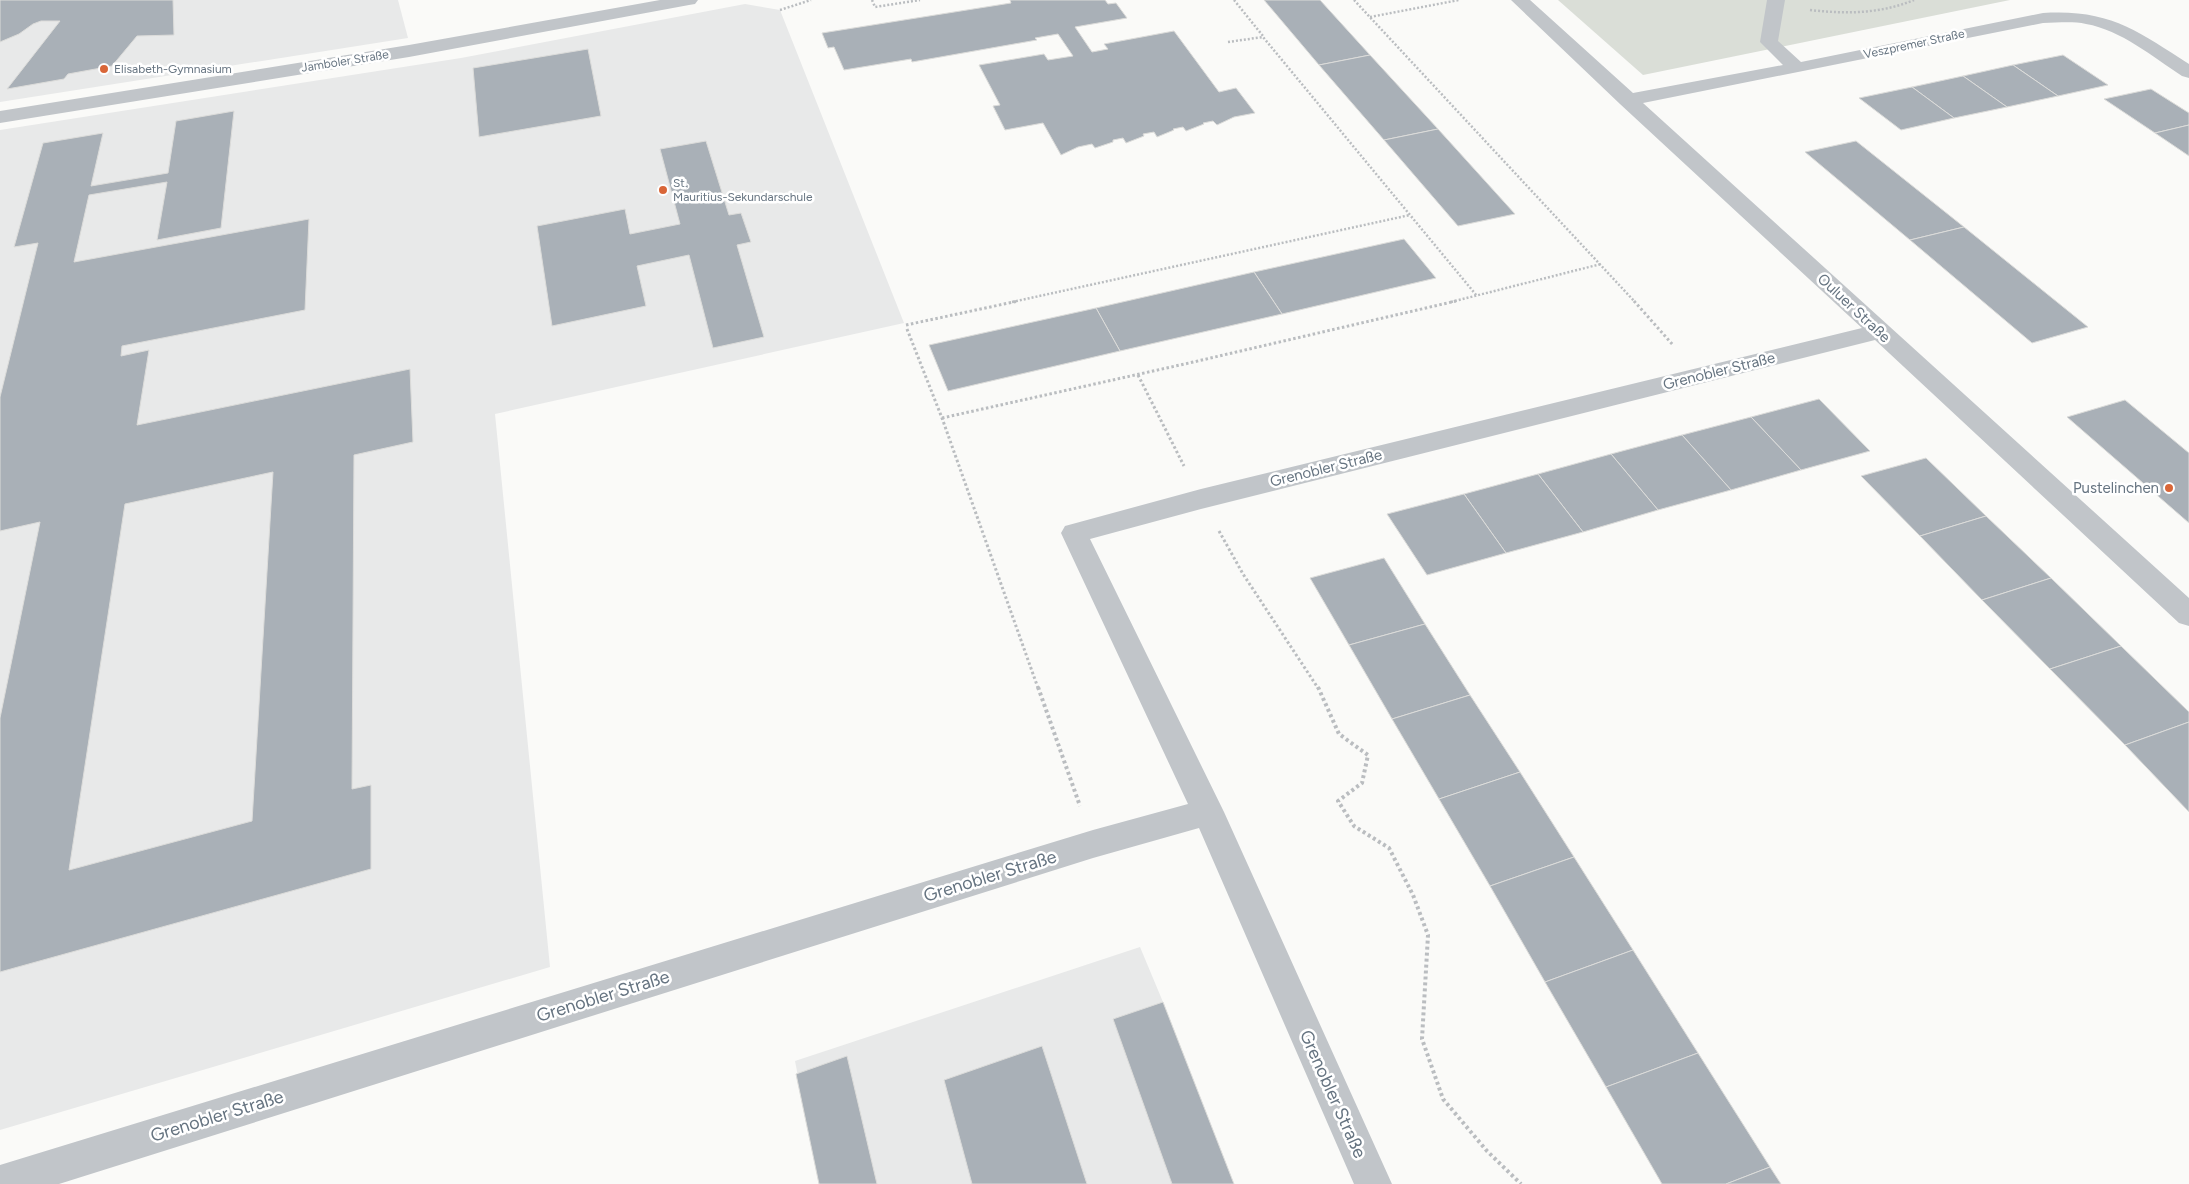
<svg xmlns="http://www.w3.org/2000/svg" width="2189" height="1184" font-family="Figtree,sans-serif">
<rect width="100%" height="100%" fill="#fafaf8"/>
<g fill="#e8e9e9">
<path d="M0,0H398L408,38L0,102Z"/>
<path d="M745,4L780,10L904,323L495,414L550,967L0,1130V130L461,58Z"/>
<path d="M1140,947L1163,1002L1234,1184H819L795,1061Z"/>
</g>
<path fill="#daded7" d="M1558,0H2010L1643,75Z"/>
<g fill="#a9b0b7" stroke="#dcdcda" fill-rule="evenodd">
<path d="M0,0H173L174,35L137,36L112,66L68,74L64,79L7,89L60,21H41L33,24L19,34L0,42Z"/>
<path d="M1010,0H1105L1108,4L1116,3L1127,18L1075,27L1092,52L1108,49L1104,44L1174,31L1219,92L1236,88L1255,113L1234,117L1217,125L1213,121L1203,123L1204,124L1186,131L1183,127L1173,129L1174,130L1157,137L1154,132L1143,134L1144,136L1126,143L1123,138L1113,140V142L1095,148L1092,144L1078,147L1061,155L1043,123L1005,130L993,106L1000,105L979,65L1044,54L1048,60L1073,56L1058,34L1035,38L1037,40L912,62L911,59L844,70L834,47L828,48L822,33L1011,3Z"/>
<path d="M1264,0H1320L1370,55L1319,65Z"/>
<path d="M588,49L601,116L479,137L473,68Z"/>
<path d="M1370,55L1438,129L1384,140L1319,65Z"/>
<path d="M2063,55L2108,85L2058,96L2013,65Z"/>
<path d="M2013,65L2058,96L2007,107L1963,76Z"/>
<path d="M1963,76L2007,107L1954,118L1912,87Z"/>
<path d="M1912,87L1954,118L1901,130L1859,98Z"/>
<path d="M2151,89L2189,113V125L2155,133L2104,99Z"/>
<path d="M234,111L221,228L157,240L167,182L89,195L74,262L309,219L305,310L122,346L121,356L149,350L137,425L410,369L413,442L354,455L352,789L371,785V869L0,972V718L40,522L0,531V397L38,243L14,247L43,143L103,133L91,186L168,173L176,121ZM273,472L252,821L69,870L125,504Z"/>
<path d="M2189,125V156L2155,133Z"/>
<path d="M1438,129L1515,214L1458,226L1384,140Z"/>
<path d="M706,141L729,215L741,213L751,242L737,245L764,337L713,348L689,255L637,266L646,306L552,326L537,226L625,209L630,234L680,224L660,149Z"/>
<path d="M1856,141L1964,227L1910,240L1805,152Z"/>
<path d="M1964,227L2088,327L2032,343L1910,240Z"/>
<path d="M1404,239L1436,278L1282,314L1254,272Z"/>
<path d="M1254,272L1282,314L1120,351L1096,308Z"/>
<path d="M1096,308L1120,351L948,391L929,345Z"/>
<path d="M1819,399L1870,451L1801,470L1751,417Z"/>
<path d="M2125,400L2189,453V523L2067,417Z"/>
<path d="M1751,417L1801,470L1731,490L1682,435Z"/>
<path d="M1682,435L1731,490L1658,510L1611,454Z"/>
<path d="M1611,454L1658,510L1583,532L1538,474Z"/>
<path d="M1926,458L1986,516L1920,536L1861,476Z"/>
<path d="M1538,474L1583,532L1506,553L1464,494Z"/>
<path d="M1464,494L1506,553L1427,575L1387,514Z"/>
<path d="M1986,516L2051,578L1982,600L1920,536Z"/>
<path d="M1384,558L1425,624L1349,645L1310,578Z"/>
<path d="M2051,578L2121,646L2050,669L1982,600Z"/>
<path d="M1425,624L1470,695L1392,719L1349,645Z"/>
<path d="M2121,646L2189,712V722L2125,745L2050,669Z"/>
<path d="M1470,695L1520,772L1439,799L1392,719Z"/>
<path d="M2189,722V812L2125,745Z"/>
<path d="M1520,772L1574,857L1490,886L1439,799Z"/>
<path d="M1574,857L1633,950L1545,982L1490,886Z"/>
<path d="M1633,950L1698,1053L1606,1087L1545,982Z"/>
<path d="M1163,1002L1234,1184H1172L1113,1019Z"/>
<path d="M1042,1046L1087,1184H972L944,1080Z"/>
<path d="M1698,1053L1770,1167L1726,1184H1662L1606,1087Z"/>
<path d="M847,1056L877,1184H819L796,1074Z"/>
<path d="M1770,1167L1781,1184H1726Z"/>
</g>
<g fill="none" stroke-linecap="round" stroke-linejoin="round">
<g stroke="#babdc0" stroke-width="2.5" stroke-dasharray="2 2" stroke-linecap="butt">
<path d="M872,0L875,7L920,0"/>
<path d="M1234,0L1263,36"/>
<path d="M1354,0L1635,302"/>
<path d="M780,10L811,0"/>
<path d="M1810,10C1846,14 1880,14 1914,0"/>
<path d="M1370,17L1459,0"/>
<path d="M1228,42L1263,37L1477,296"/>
<path d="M1012,302L1410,215"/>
<path d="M1451,302L1601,264"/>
</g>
<g stroke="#babdc0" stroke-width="3" stroke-dasharray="2.5 2.5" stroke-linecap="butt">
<path d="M1634,301L1673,345"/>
<path d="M906,325L1018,301"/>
<path d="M907,329L942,418L1038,688"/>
<path d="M1138,375L1184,466"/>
<path d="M942,418L1189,363L1456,301"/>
<path d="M1219,531L1243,574L1318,688"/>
</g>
<g stroke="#babdc0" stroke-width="4" stroke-dasharray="3 3" stroke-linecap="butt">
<path d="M1038,687L1080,806"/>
<path d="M1318,687L1339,734L1368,755L1362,783L1338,801L1354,826L1389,848L1413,895L1428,935L1422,1039L1443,1099L1487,1151L1521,1184"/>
</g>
<g fill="#c1c5c9" fill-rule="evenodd">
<path d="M660,0H698L695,4L689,5L409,57L0,123V111L409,45Z"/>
<path d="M1511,0H1530L1633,93L1783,65L1760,42L1767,0H1785L1778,41L1801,62L2043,13C2109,9 2136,30 2189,64V78L2182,76C2153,57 2121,30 2086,24C2072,21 2057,23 2043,23L1643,103L2189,598V626L2179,623L1875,340L1201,509L1090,539L1224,812L1392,1184H1354L1199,828L1093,858L59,1184H0V1165L1093,830L1188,804L1061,533L1065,526L1201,489L1862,328L1620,104Z"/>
</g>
</g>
<g fill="#d96638" stroke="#fff" stroke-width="2">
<circle cx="104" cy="69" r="5"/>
<circle cx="663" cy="190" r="5"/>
<circle cx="2169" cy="488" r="5"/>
</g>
<g text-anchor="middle" stroke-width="5" stroke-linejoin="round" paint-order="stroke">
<g font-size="12" fill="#667481" stroke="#fff">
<text transform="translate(1914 44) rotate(-12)" y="4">Veszpremer Straße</text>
<text transform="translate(345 61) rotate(-9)" y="4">Jamboler Straße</text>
</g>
<g font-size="12" fill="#667481" stroke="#fff" text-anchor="start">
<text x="114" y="73">Elisabeth-Gymnasium</text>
<text x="673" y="187">St.<tspan x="673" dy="14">Mauritius-Sekundarschule</tspan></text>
</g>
<g font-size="15" fill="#667481" stroke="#fff">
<text transform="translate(1854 308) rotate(43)" y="5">Ouluer Straße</text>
<text transform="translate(1719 371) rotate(-14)" y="5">Grenobler Straße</text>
<text transform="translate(1326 468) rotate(-14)" y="5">Grenobler Straße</text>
</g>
<g font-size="15" fill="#667481" stroke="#fff" text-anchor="end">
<text x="2159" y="493">Pustelinchen</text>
</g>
<g font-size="18" fill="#667481" stroke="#fff">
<text transform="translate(990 876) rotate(-17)" y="6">Grenobler Straße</text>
<text transform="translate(603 996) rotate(-17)" y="6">Grenobler Straße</text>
<text transform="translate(1333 1094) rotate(66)" y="6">Grenobler Straße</text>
<text transform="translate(217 1116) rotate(-17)" y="6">Grenobler Straße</text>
</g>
</g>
</svg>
